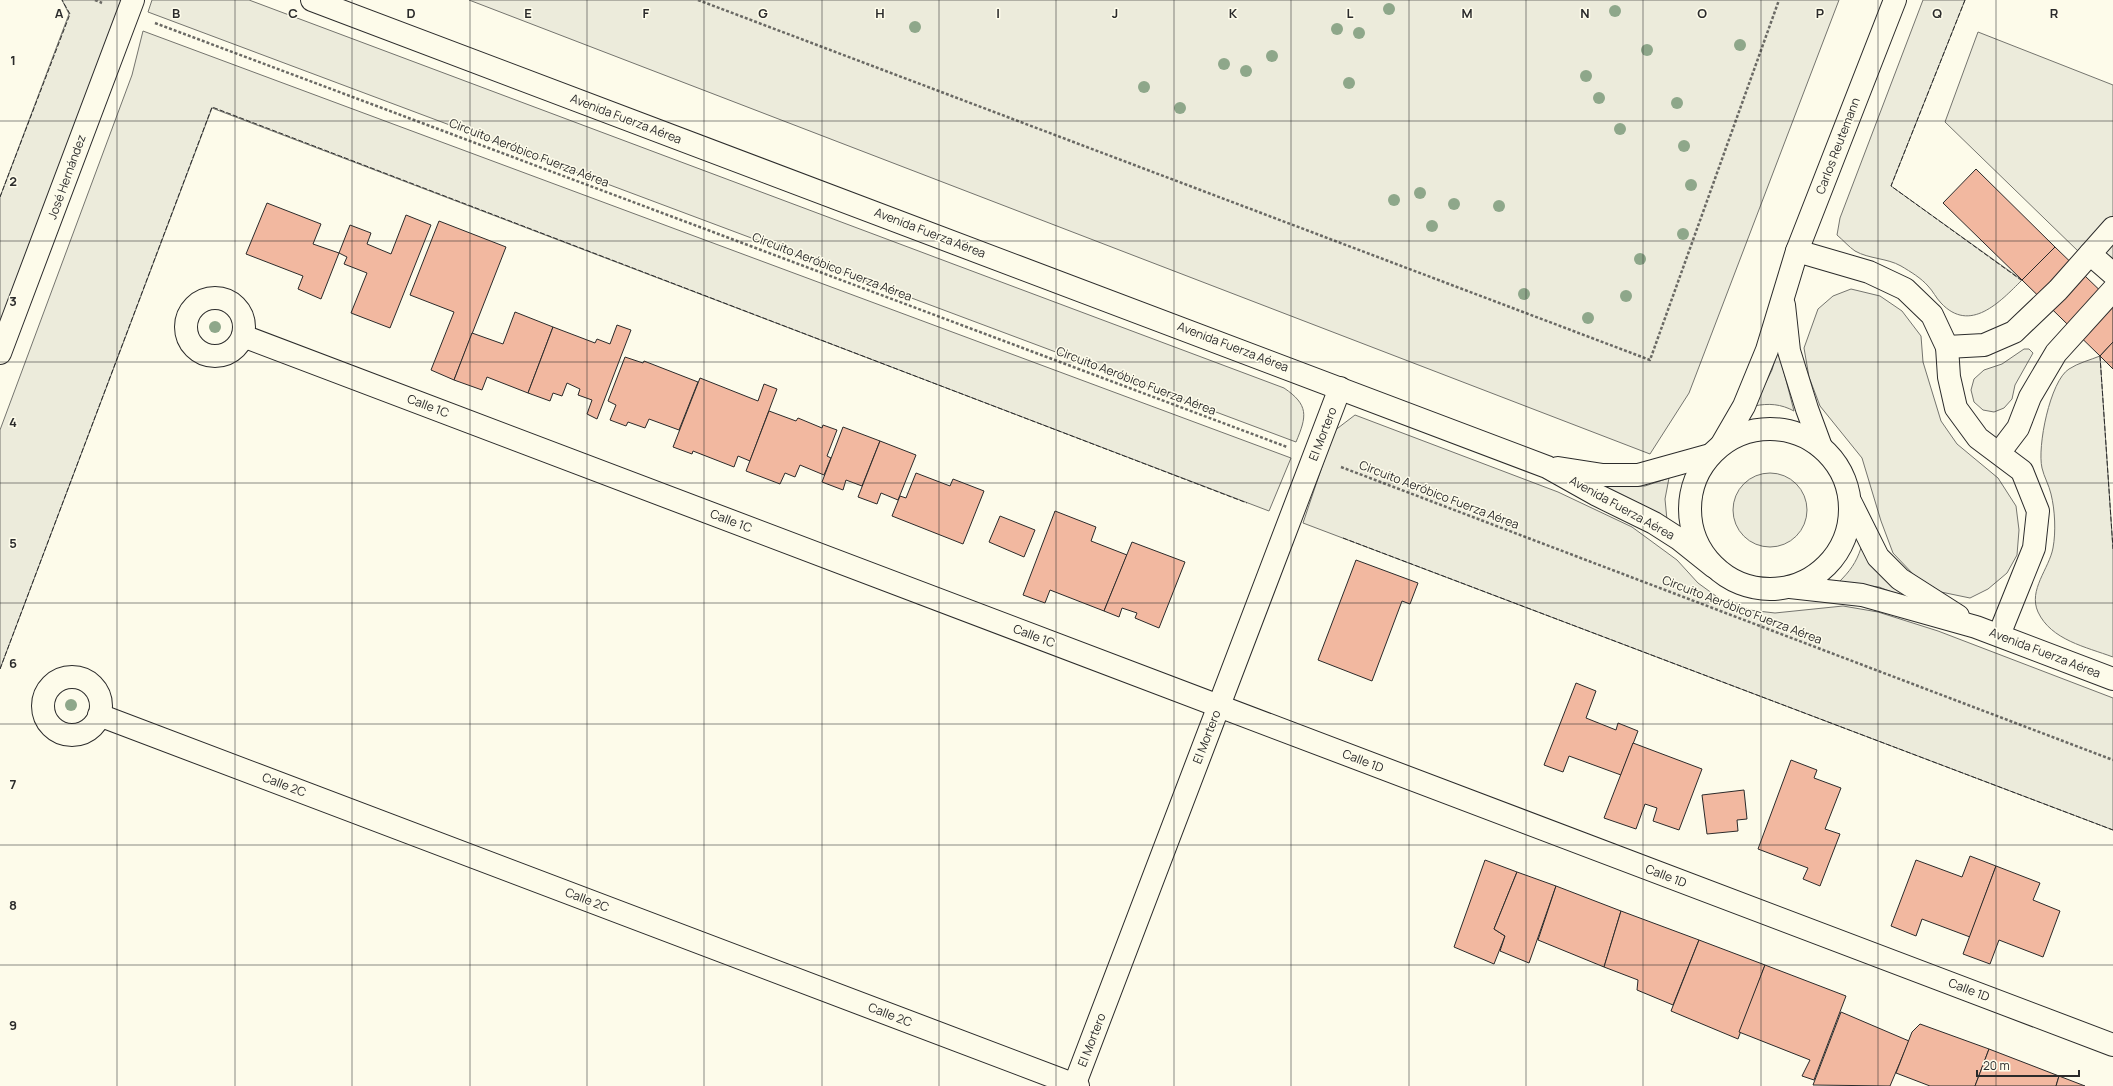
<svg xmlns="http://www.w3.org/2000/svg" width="2113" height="1086" font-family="Manrope,sans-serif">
<rect width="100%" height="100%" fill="#fdfbea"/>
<g fill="#ecebdb" stroke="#74746e">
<path d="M62,0H133L0,353V197L69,14Z"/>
<path d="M152,0H249L1284,388C1309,405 1307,416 1296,442L148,12Z"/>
<path d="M469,0H1839L1689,393L1650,454Z"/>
<path d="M1923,0H1965L1891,186L2022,280C2000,302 1970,334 1941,303C1936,298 1933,291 1928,286C1921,278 1911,272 1901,266C1887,258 1869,259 1855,251C1849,247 1843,240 1837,235L1840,218Z"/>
<path d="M143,31L1291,458L1269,511L212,108L0,669V430L132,75Z"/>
<path d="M1978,32L2113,85V285L1945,122Z"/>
<path d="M1851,289L1880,296L1902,311L1921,336L1923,362L1941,421L1957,444L1998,478L2016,506L2019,530L2017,555L2007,573L1988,589L1970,598L1941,592L1914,575L1893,553L1881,521L1862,458L1820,406L1809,377L1804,348L1818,309L1833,296Z"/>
<path d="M1778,349L1794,411C1781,404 1769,403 1754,406L1772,370Z"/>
<path d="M2024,349H2029L2033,353L2015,385L2012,399L2004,408L1994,412L1983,410L1974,402L1971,390L1974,379L1984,370L2002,364Z"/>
<path d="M2100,356L2113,549V657C2086,647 2051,640 2038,612C2028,590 2049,569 2053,548C2056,532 2055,510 2051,494C2049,485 2044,477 2042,468C2037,447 2050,381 2069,369C2078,363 2090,360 2100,356Z"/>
<path d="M1355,415L1558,492L1632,527L1677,560L1698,583L1720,599L1749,610L1775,613L1843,606L1878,612L1938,631L2113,698V830L1303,523L1334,431Z"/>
<circle cx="1770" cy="510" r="37"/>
<path d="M1669,478L1665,499L1667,520L1643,505L1606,490L1608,486H1645Z"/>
<path d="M1861,548C1876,572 1892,588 1917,602L1879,587L1839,582C1850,571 1856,563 1861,548Z"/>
</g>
<g fill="#f2b8a0" stroke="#2b2b2b">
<path d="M1976,169L2055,247L2022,280L1943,203Z"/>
<path d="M267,203L321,224L313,244L339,253L321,299L298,289L303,276L246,254Z"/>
<path d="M406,215L431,225L390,328L351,313L367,273L344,264L347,257L339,253L350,225L371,233L367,244L391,254Z"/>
<path d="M439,221L506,247L454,380L431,370L454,312L410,295Z"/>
<path d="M2055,247L2113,303V342L2100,356L2022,280Z"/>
<path d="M515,312L553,327L528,393L487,377L482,390L454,380L472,333L503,344Z"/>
<path d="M617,325L631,330L597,419L587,414L592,400L578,395L580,389L567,383L562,396L553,393L550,401L528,393L553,327L595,343L597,339L610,344Z"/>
<path d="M2113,342V369L2100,356Z"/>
<path d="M625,357L643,363L644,361L698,382L679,430L649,419L645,428L628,422L626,426L610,420L616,405L608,401Z"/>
<path d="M700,378L758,401L764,384L777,389L750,461L738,456L734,467L693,451L692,454L673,447Z"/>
<path d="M769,411L796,421L798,418L822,428L823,425L837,430L827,456L831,458L824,475L800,465L795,477L785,473L780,484L746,471Z"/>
<path d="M843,427L880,441L862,486L846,480L843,490L822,482Z"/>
<path d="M880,441L916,455L898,500L881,493L877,504L858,497Z"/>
<path d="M916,473L950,486L953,479L984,491L963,544L892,516L900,496L906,498Z"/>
<path d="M1055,511L1096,527L1091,541L1127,555L1104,611L1050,590L1045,603L1023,595Z"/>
<path d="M1000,516L1035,530L1024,557L989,542Z"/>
<path d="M1132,542L1185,562L1159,628L1135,618L1137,613L1122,608L1119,617L1104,611Z"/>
<path d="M1356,560L1418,583L1410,604L1402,601L1372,681L1318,660Z"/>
<path d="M1576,683L1596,691L1586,718L1616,730L1618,723L1638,731L1621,775L1569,756L1563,772L1544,765Z"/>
<path d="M1633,743L1702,769L1679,830L1653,821L1657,808L1645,804L1636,829L1604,818Z"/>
<path d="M1791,760L1817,770L1814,778L1841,788L1825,829L1840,834L1820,886L1803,879L1808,868L1758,849Z"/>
<path d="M1744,790L1747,819L1737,820L1738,831L1707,834L1702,795Z"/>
<path d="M1970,856L1996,866L1970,937L1922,919L1916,936L1891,926L1916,860L1962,877Z"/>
<path d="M1485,860L1517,872L1494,929L1505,936L1494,964L1454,947Z"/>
<path d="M1996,866L2040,883L2033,900L2060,911L2043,957L1999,940L1990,964L1963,954Z"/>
<path d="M1517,872L1556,886L1529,963L1500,951L1505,936L1494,929Z"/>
<path d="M1556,886L1621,911L1604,967L1538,940Z"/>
<path d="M1621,911L1699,940L1673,1005L1637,990L1638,980L1604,967Z"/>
<path d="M1699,940L1765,965L1738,1039L1671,1011Z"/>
<path d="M1765,965L1846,996L1814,1080L1802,1076L1810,1060L1739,1032Z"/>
<path d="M1841,1012L1909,1041L1890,1086L1813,1085Z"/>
<path d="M1920,1024L1989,1049L1975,1086H1930L1896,1073L1912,1032Z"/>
<path d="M1989,1049L2059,1076L2056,1086H1975Z"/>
<path d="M2059,1076L2085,1086H2056Z"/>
</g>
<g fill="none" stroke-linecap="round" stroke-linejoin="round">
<defs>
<g id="minor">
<path d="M1797,251L1869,272L1905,289L1932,315L1947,347L1949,377L1956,408L1978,438L2022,471L2038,511L2034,548L1999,635"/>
<path d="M2090,254L2113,274"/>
<circle cx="215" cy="327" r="29"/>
<path d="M243,336L2113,1045"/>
<path d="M1947,347L1984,345L2014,332L2058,290L2113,228"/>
<path d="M1999,453L2018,428L2030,397L2056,353L2113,290"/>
<circle cx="72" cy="706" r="29"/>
<path d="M99,715L1078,1086"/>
<path d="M1074,1086L1340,388"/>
</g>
<g id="major">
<path d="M312,0L1547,467L1597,495L1654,523L1679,539L1714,567"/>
<path d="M1784,305L1789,351L1807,409L1821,447"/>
<path d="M0,353L133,0"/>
<circle cx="1770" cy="509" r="80"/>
<path d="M1722,444L1744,406L1767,350L1797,251L1895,0"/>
<path d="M1558,468L1603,475H1638L1710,455"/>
<path d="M1851,503L1878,557L1900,579L1958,616"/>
<path d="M1790,587L1862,595L1976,627L2113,679"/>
</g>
</defs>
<use href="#minor" stroke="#2b2b2b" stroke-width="24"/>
<use href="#major" stroke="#2b2b2b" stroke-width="24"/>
<g stroke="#6a6964" stroke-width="2.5" stroke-dasharray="3 2" stroke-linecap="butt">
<path d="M95,0L102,3"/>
<path d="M698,0L1650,360L1779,0"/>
<path d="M155,23L1287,447"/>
<path d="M1341,467L2113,760"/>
</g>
<use href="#minor" stroke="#fdfbea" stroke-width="22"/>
<use href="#major" stroke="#fdfbea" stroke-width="22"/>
<g stroke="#2b2b2b" stroke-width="1" stroke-dasharray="5 2" stroke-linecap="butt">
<path d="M1965,0L1891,186L2021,280"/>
<path d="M0,197L70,14L62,0"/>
<path d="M2100,356L2113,549"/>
<path d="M1343,538L2113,830"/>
<path d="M0,669L212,107L1247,503"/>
</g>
</g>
<g fill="#8ea78a">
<circle cx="1389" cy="9" r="6"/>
<circle cx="1615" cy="11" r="6"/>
<circle cx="915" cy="27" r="6"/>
<circle cx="1337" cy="29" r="6"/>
<circle cx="1359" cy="33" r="6"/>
<circle cx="1740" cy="45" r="6"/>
<circle cx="1647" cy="50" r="6"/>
<circle cx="1272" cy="56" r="6"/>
<circle cx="1224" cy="64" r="6"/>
<circle cx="1246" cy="71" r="6"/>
<circle cx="1586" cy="76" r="6"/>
<circle cx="1349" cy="83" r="6"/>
<circle cx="1144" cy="87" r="6"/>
<circle cx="1599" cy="98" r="6"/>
<circle cx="1677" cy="103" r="6"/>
<circle cx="1180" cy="108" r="6"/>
<circle cx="1620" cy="129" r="6"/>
<circle cx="1684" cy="146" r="6"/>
<circle cx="1691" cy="185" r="6"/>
<circle cx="1420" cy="193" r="6"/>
<circle cx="1394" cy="200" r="6"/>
<circle cx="1454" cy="204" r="6"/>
<circle cx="1499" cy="206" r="6"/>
<circle cx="1432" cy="226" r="6"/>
<circle cx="1683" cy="234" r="6"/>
<circle cx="1640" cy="259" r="6"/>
<circle cx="1524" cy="294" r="6"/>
<circle cx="1626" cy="296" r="6"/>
<circle cx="1588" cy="318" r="6"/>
<circle cx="215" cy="327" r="6"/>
<circle cx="71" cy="705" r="6"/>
</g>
<path fill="none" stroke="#2b2b2b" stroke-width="1" stroke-opacity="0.55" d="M117,0V1086M235,0V1086M352,0V1086M470,0V1086M587,0V1086M704,0V1086M822,0V1086M939,0V1086M1056,0V1086M1174,0V1086M1291,0V1086M1409,0V1086M1526,0V1086M1643,0V1086M1761,0V1086M1878,0V1086M1996,0V1086M0,121H2113M0,241H2113M0,362H2113M0,483H2113M0,603H2113M0,724H2113M0,845H2113M0,965H2113"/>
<g text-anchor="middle" stroke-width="3" stroke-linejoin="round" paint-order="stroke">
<g font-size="12" fill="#2b2b2b" stroke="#fdfbea">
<text transform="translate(626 119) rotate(21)" y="4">Avenida Fuerza Aérea</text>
<text transform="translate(1838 146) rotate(-69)" y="4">Carlos Reutemann</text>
<text transform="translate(529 153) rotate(21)" y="4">Circuito Aeróbico Fuerza Aérea</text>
<text transform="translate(67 177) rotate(-70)" y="4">José Hernández</text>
<text transform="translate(930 233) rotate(21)" y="4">Avenida Fuerza Aérea</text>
<text transform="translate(832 267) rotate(21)" y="4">Circuito Aeróbico Fuerza Aérea</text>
<text transform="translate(1233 347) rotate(21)" y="4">Avenida Fuerza Aérea</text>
<text transform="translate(1136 381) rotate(21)" y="4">Circuito Aeróbico Fuerza Aérea</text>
<text transform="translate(428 406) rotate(21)" y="4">Calle 1C</text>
<text transform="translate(1323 434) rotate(-69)" y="4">El Mortero</text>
<text transform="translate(1439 495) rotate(21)" y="4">Circuito Aeróbico Fuerza Aérea</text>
<text transform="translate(1622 508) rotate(29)" y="4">Avenida Fuerza Aérea</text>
<text transform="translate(731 521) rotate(21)" y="4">Calle 1C</text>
<text transform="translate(1742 610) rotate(21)" y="4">Circuito Aeróbico Fuerza Aérea</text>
<text transform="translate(1034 636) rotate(21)" y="4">Calle 1C</text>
<text transform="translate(2045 653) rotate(21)" y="4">Avenida Fuerza Aérea</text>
<text transform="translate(1207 737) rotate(-69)" y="4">El Mortero</text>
<text transform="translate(1363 761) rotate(21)" y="4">Calle 1D</text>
<text transform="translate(284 785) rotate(21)" y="4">Calle 2C</text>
<text transform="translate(1666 876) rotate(21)" y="4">Calle 1D</text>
<text transform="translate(587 900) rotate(21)" y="4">Calle 2C</text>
<text transform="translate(1969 990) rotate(21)" y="4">Calle 1D</text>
<text transform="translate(890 1015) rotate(21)" y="4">Calle 2C</text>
<text transform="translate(1092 1040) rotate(-69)" y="4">El Mortero</text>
</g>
</g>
<g font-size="13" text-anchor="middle" font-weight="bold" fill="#2b2b2b" stroke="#fdfbea" stroke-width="3" stroke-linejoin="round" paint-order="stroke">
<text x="59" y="18">A</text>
<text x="176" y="18">B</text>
<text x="293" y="18">C</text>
<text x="411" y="18">D</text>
<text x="528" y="18">E</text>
<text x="646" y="18">F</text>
<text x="763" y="18">G</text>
<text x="880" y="18">H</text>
<text x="998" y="18">I</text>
<text x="1115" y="18">J</text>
<text x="1233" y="18">K</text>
<text x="1350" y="18">L</text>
<text x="1467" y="18">M</text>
<text x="1585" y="18">N</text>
<text x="1702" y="18">O</text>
<text x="1820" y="18">P</text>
<text x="1937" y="18">Q</text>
<text x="2054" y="18">R</text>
<text x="13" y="65">1</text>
<text x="13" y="186">2</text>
<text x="13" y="306">3</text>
<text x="13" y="427">4</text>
<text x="13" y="548">5</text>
<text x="13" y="668">6</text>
<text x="13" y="789">7</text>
<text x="13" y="910">8</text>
<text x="13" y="1030">9</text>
</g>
<path d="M1977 1070v6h102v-6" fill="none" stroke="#2b2b2b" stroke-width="2"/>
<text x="1983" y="1070" font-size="12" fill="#2b2b2b" stroke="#fdfbea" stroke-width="3" paint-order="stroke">20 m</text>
</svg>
